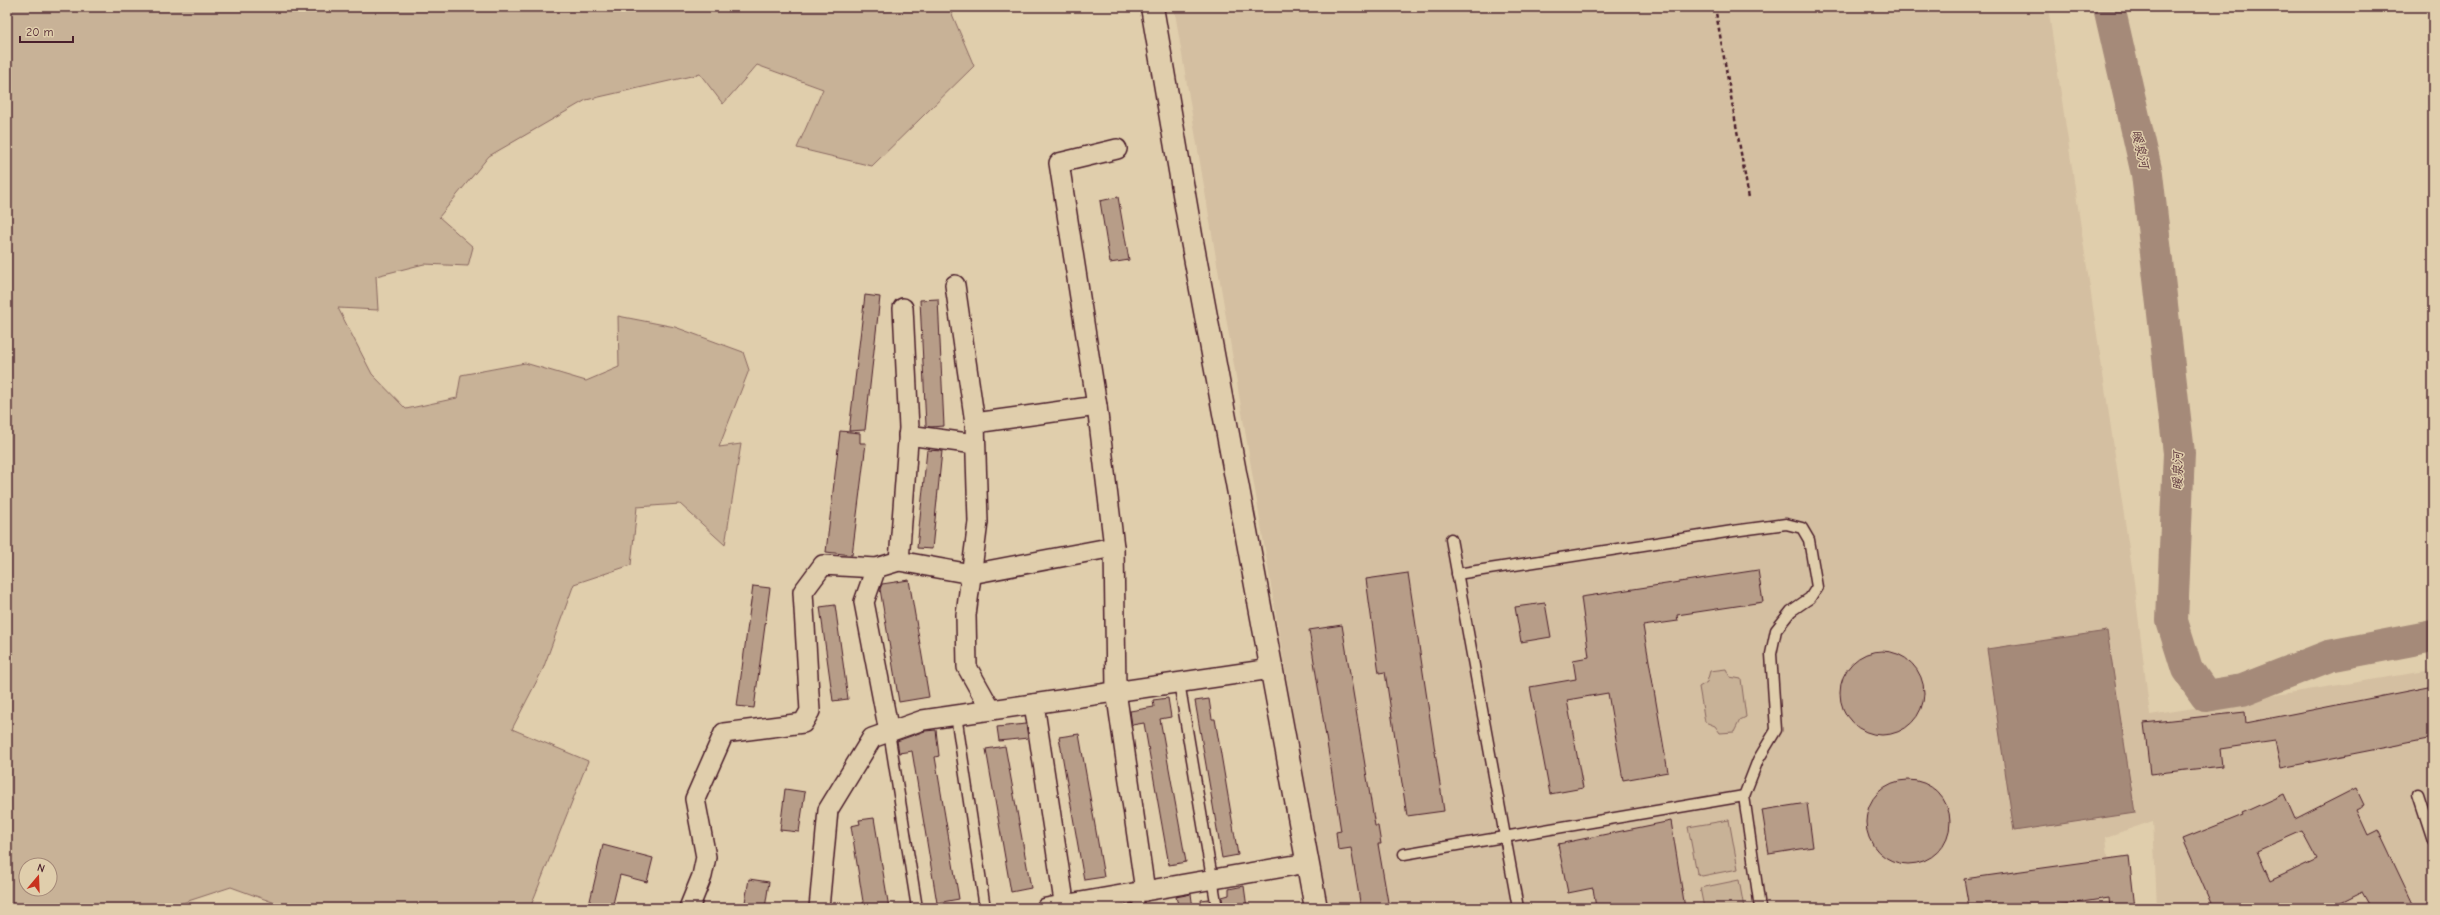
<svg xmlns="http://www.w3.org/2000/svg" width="2440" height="915" font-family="'Comic Neue','LXGW WenKai TC',sans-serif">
<rect width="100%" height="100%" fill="#e0ceac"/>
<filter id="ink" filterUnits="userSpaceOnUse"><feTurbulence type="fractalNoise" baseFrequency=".025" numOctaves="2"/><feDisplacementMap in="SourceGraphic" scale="8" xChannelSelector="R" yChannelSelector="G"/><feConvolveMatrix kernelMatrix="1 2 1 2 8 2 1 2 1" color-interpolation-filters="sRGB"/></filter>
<g filter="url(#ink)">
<path fill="#d4bfa1" d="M1174,7H2048L2134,582L2150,715L2433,670V908H2157L2153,821L2106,837L2114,908H1325Z"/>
<g fill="#c8b297" stroke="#896861" fill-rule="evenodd">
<path d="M7,7H949L974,66L872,166L797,148L823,89L757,65L723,104L700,74L586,100L489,156L439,217L473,247L468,266L424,264L376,276L378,310L338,308L372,374L406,409L457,398L461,375L525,363L586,381L619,367L618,316L675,327L743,352L749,370L719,447L741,444L725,545L680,504L637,507L631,565L574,584L543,669L512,729L588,761L530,908H289L231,887L167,908H7ZM26,865H50V889H26Z"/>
<path d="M1726,669L1730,677L1741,679L1746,717L1740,720L1734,732L1720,733L1715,726L1705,722L1699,687L1707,682L1710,671Z"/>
<path d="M1729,820L1738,869L1702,876L1697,873L1688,827Z"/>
<path d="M1739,880L1744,908H1704L1700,888Z"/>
</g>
<path fill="#a58a79" stroke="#815f5a" d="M2107,631L2135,813L2014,831L1987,649Z"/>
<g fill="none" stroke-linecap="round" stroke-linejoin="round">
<path stroke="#a58a79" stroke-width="32" d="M2109,7L2147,174L2179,453L2172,621L2187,669L2206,696L2242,690L2329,656L2433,636"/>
</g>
<g fill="#b79d88" stroke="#4a1f2b" fill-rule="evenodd">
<path d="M1118,197L1129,260L1110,263L1100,201Z"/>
<path d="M865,295L880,297L865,430L849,431Z"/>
<path d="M938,299L944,426L930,427L926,426L920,300Z"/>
<path d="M840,431L860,433V443H866L852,555L826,552Z"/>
<path d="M927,450L942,451L932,549L917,548Z"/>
<path d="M1758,570L1763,602L1677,615L1678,621L1643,626L1668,772L1623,780L1608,693L1567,700L1583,788L1550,794L1530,687L1576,679L1573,660L1589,657L1581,597Z"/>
<path d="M1408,573L1444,811L1407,816L1385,672L1379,673L1366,579Z"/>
<path d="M909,580L929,697L899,702L880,589L882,584Z"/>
<path d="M753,586L770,588L754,708L737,706Z"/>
<path d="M1545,603L1551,637L1521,642L1515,607Z"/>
<path d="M835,605L848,699L833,701L820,607Z"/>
<path d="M1342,625L1375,826H1378L1381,844H1378L1389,908H1361L1351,848L1338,850L1336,832L1341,831L1309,630Z"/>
<circle cx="1882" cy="693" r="42"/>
<path d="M2433,686V738L2281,768L2275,741L2220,749L2222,766L2150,774L2144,723L2245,712L2246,723Z"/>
<path d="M1168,698L1171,717L1160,719L1186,862L1169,865L1144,723L1132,725L1130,711L1154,707L1153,700Z"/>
<path d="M1209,699L1212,719H1215L1238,855L1222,858L1195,701Z"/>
<path d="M1026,724L1028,738L999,741L997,727Z"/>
<path d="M936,730L939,756L935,757L959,899L937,903L912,751L899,753L897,741L925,731Z"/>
<path d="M1079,734L1104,877L1084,880L1059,737Z"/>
<path d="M1005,746L1031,888L1011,892L986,749Z"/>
<circle cx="1908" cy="822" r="42"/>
<path d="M2356,788L2364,805L2356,809L2368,835L2378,830L2415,908H2372L2363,892L2331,908H2213L2183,839L2243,815L2242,813L2284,794L2295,819ZM2302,831L2317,859L2270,881L2257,851Z"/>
<path d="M785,789L805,792L799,832L780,830Z"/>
<path d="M1807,803L1813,847L1769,854L1762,810Z"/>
<path d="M874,818L889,908H864L851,826L860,824L859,820Z"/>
<path d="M1671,821L1685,908H1596L1593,888L1568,893L1558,844Z"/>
<path d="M603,845L653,858L647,882L620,875L612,908L589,905Z"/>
<path d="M2129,856L2135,908H2110L2109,898L2041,908H1969L1964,879Z"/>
<path d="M749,879L769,882L765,908H744Z"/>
<path d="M1244,886L1247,908H1223L1222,897L1229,895V889Z"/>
<path d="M1191,894L1193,908H1179L1176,897Z"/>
<path d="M1209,899L1210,908H1202L1201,900Z"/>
</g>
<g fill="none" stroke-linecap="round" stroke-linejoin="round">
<defs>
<g id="lane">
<path d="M1451,539L1518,908"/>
<path d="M1457,574L1733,531L1786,524L1802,528L1809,540L1817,587L1810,598L1791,611L1776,630L1771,654L1776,730L1758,760L1744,796L1760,908"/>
<path d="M1179,682L1217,908"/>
<path d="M956,715L985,908"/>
<path d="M889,732L917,908"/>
<path d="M2418,794L2433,840"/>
<path d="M1404,854L1744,796"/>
<path d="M1137,892L1139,908"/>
</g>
<g id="street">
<path d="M955,285L975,423L978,522L966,615L967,667L991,710"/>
<path d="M1097,406L1114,547L1116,691L1145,891"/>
<path d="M975,423L1097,406L1059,163L1117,149"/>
<path d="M908,435L975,444"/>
<path d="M899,561L971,574L1114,547"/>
<path d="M1034,704L1065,908"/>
<path d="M889,732L864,602L876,568L899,561L909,428L903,308"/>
<path d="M689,908L702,876L706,857L695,799L724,733L803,723L810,711L803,592L823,565L876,568"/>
<path d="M819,908L828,810L872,738L923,720L1271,669"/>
<path d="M1046,908L1307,863"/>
</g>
<path id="secondary" d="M1152,7L1192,241L1316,908"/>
</defs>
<use href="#lane" stroke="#4a1f2b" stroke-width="13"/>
<use href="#street" stroke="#4a1f2b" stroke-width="22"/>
<use href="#secondary" stroke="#4a1f2b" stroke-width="25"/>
<path stroke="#4a1f2b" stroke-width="2.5" stroke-dasharray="4 3" stroke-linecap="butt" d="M1715,7L1749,198"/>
<use href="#lane" stroke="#e0ceac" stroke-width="10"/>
<use href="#street" stroke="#e0ceac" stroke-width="19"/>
<use href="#secondary" stroke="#e0ceac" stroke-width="22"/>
</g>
</g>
<g text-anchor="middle" stroke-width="3" stroke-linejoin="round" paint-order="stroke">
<g font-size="13" font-style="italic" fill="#5c343b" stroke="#e0ceac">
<text transform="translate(2141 149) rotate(77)" y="5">暖泉河</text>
<text transform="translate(2177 471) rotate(-89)" y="5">暖泉河</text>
</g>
</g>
<rect width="2440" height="915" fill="none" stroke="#e0ceac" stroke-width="24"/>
<rect x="12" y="12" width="2416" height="891" fill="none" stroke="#4a1f2b" stroke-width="1.5" filter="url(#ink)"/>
<g transform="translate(38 877) rotate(19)"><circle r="19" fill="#e0ceac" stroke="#a48878"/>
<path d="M0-3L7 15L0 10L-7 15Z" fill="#c8321e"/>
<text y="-6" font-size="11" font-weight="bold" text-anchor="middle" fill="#4a1f2b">N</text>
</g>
<path d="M20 36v6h53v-6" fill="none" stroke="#4a1f2b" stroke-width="2"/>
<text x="26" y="36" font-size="12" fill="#4a1f2b" stroke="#e0ceac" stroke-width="3" paint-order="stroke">20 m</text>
</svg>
